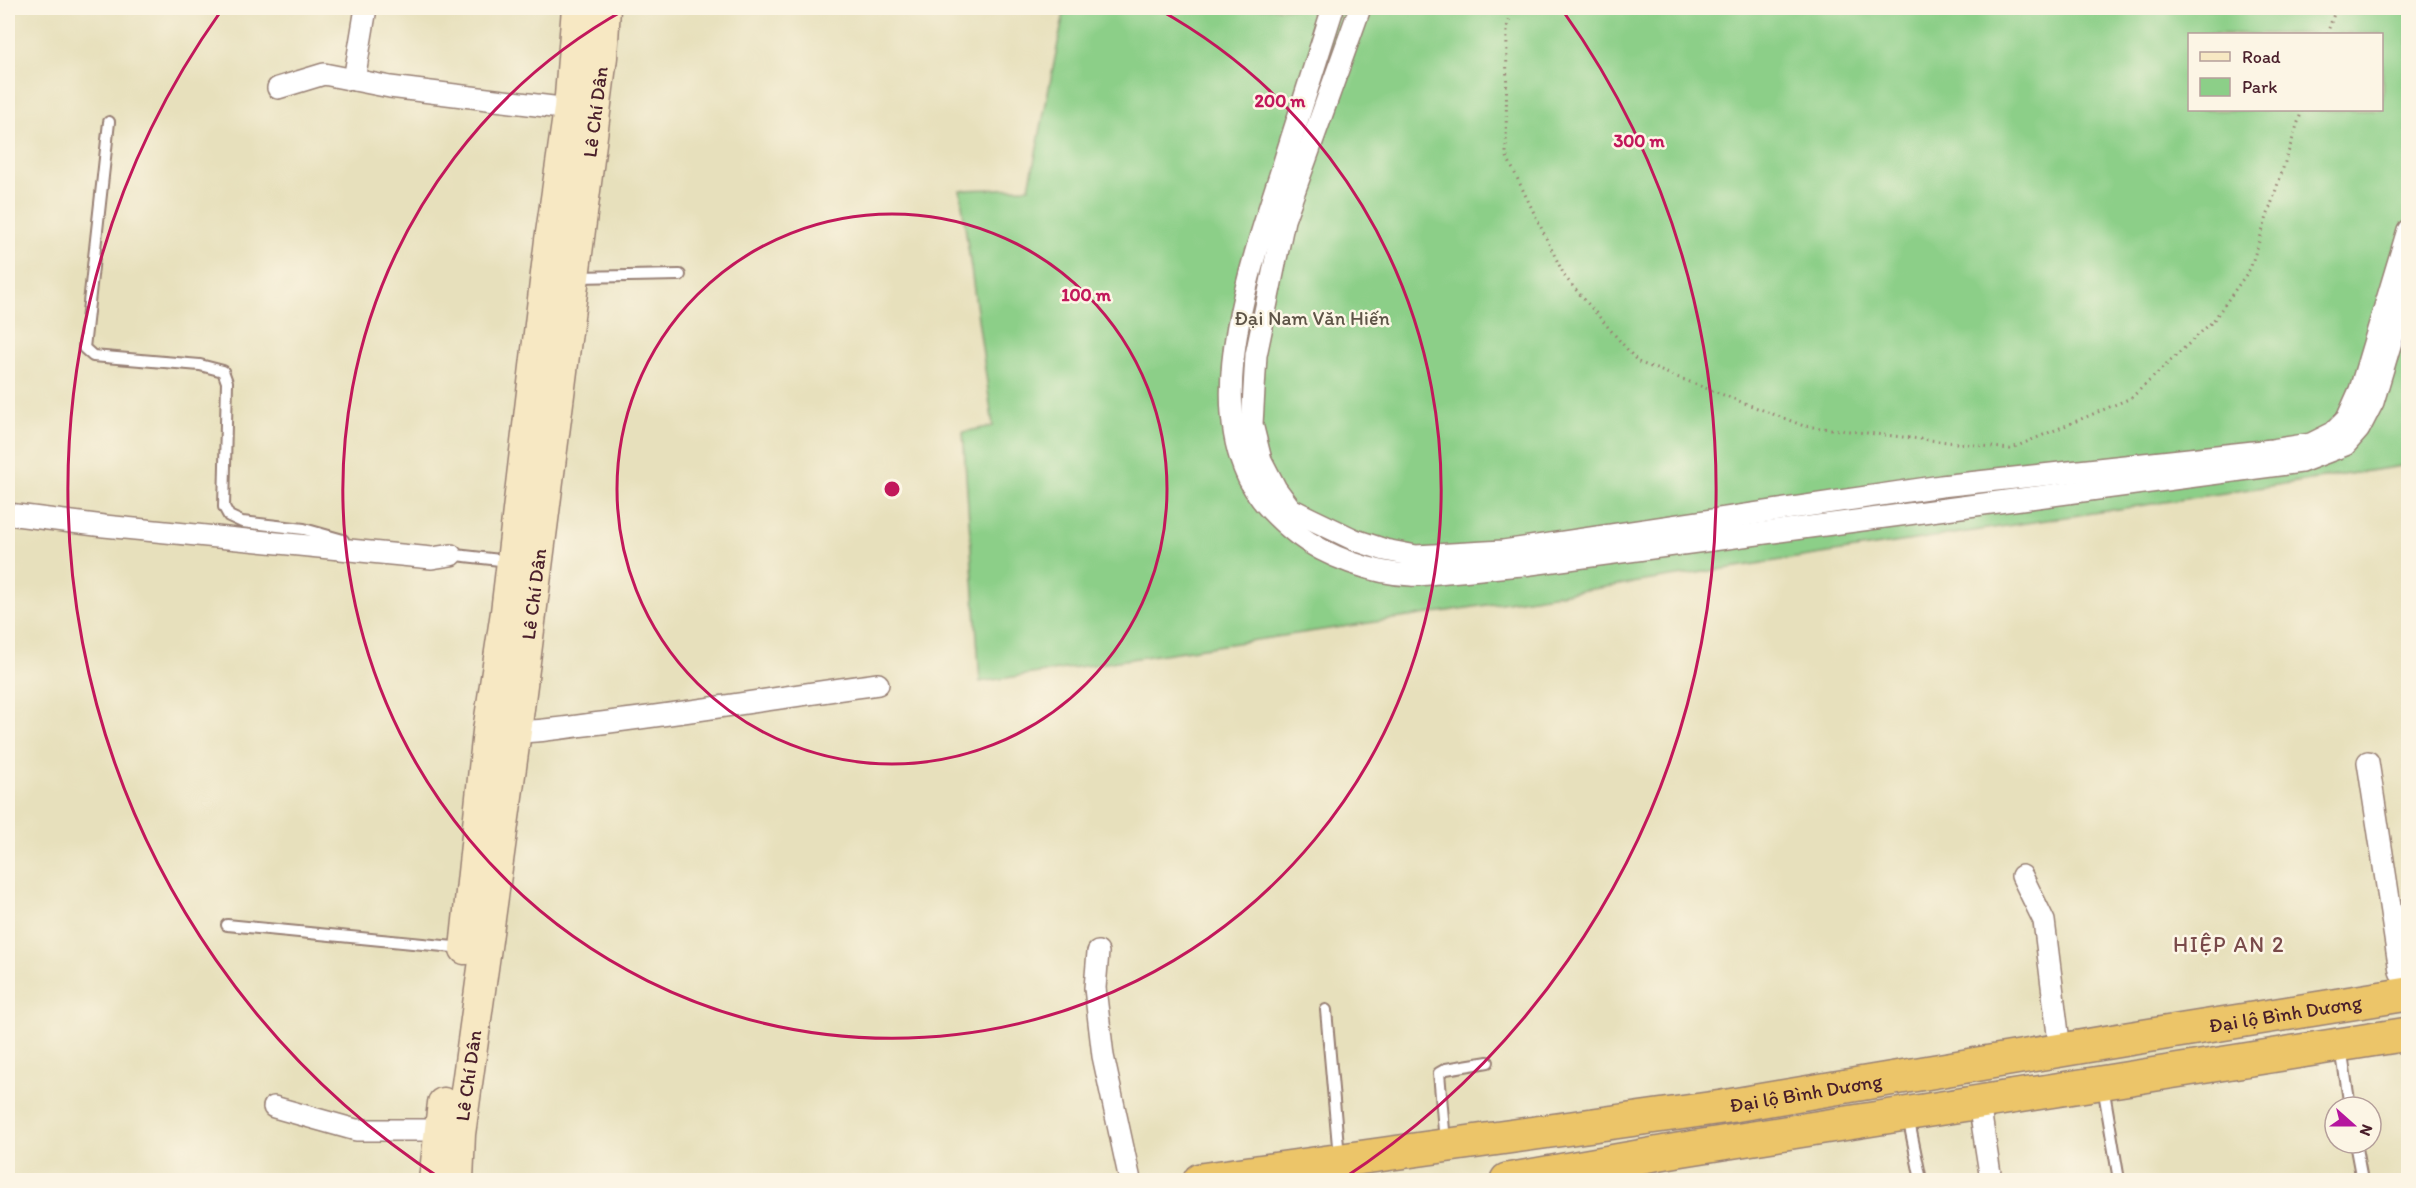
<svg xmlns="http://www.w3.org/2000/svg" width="2416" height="1188" font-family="Itim,sans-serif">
<rect width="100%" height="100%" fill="#fcf5e5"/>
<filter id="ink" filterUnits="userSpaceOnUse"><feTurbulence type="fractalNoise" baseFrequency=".0167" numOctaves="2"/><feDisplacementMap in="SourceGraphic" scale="12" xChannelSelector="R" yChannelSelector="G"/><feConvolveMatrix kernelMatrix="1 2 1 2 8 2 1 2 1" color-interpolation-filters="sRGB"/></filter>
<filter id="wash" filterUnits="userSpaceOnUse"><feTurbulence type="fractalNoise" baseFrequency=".008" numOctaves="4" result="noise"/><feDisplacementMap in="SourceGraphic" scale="24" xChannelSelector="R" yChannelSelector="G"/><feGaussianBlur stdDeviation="1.35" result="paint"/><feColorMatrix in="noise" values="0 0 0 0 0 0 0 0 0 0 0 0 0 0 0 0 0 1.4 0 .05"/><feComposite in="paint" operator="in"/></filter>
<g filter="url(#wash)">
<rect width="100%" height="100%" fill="#e7e0bc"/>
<path fill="#8ccf88" stroke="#6b775a" stroke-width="1.5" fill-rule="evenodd" d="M1065,8H2408V465L980,682L963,432L993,426L960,190L1029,188ZM2190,34H2382V110H2190Z"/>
</g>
<g filter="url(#ink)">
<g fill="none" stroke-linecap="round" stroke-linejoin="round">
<defs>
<g id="service">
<path d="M109,122L84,348L93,356L200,365L223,371L227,382L224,507L229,516L242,522L304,529L343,540"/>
<path d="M577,277L680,275"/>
<path d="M447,554L509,561"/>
<path d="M227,925L464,948"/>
<path d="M1326,1010L1339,1157"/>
<path d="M2341,1048L2350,1107"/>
<path d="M2103,1086L2119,1180"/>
<path d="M1908,1117L1921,1180"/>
<path d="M1445,1142L1439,1073L1446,1069L1488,1062"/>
<path d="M2355,1143L2362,1180"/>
</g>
<g id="minor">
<path d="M1333,8C1316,62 1298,117 1281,172C1254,256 1209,381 1244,468C1254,495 1274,516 1297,534C1325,556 1374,574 1411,575C1422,576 1435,573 1447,572C1472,570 1498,567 1523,565L2301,462L2345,445L2359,429L2373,402L2408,285"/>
<path d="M1360,8L1284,220L1256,355L1252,424L1261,460L1276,489L1291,509L1309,518L1355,540L1385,550L1416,556L1503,551L1941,486L2272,450L2311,444L2333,433L2347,419L2360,390L2408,230"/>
<path d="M354,80L366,8"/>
<path d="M278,88L324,74L390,87L569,109"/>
<path d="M8,514L104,526L432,558L451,555"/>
<path d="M504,732C539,733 574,726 609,722C699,711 788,696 878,684"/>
<path d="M2368,762L2400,971L2408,990"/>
<path d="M2022,876L2044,921L2060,1050"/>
<path d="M1098,952L1095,988L1103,1056L1130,1180"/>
<path d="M1979,1103L1991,1180"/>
<path d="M274,1107L356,1130H440"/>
</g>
<g id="secondary">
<path d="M465,949L488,731L506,612L550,240L569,109L577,8"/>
<path d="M434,1180L443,1103"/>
<path id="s1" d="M458,1180L460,1134L517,724L602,57L605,8"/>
</g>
<g id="trunk">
<path id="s2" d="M1200,1180L1722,1107L2121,1040L2408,994"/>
<path d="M1507,1180L1678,1150L2408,1034"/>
</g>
</defs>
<use href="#service" stroke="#988074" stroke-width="14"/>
<use href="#minor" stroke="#988074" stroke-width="24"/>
<use href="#secondary" stroke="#988074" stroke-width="33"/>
<use href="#trunk" stroke="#988074" stroke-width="36"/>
<g stroke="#988074" stroke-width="3" stroke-dasharray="1.5 4.5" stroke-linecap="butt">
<path d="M1513,8L1507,27L1506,155L1565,277L1638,362L1804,426L2010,449L2131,398L2213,321L2250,269L2302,110"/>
<path d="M2327,34L2336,8"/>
</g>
<use href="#service" stroke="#fff" stroke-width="10"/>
<use href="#minor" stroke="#fff" stroke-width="21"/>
<use href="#secondary" stroke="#f7e8c3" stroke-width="30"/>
<use href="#trunk" stroke="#ecc569" stroke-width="33"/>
</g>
</g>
<g fill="none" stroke="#c2185b" stroke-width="3">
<circle cx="892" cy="489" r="275"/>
<path d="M1158 9A549 549 0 1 1 626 9"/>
<path d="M443 1180A824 824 0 0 1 221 11M1563 11A824 824 0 0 1 1341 1180"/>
</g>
<g text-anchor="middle" stroke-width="5" stroke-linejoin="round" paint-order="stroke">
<g font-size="20" fill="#4a1f2b" stroke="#fcf5e5">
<text dy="7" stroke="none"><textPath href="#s1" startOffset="1077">Lê Chí Dân</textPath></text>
<text dy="7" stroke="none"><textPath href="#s1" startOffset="591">Lê Chí Dân</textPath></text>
<text dy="7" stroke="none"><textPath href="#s2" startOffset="1098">Đại lộ Bình Dương</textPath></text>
<text dy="7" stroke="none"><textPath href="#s1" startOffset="105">Lê Chí Dân</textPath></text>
<text dy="7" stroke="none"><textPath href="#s2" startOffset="612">Đại lộ Bình Dương</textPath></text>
</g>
<g font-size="20" fill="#5e5447" stroke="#fcf5e5">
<text x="1312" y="325">Đại Nam Văn Hiến</text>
</g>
<g font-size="22" letter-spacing="1.5" fill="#794a4a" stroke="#fcf5e5">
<text x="2229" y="952">HIỆP AN 2</text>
</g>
</g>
<circle cx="892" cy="489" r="9" fill="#c2185b" stroke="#fcf5e5" stroke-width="3"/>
<g font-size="18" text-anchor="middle" font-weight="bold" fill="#c2185b" stroke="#fcf5e5" stroke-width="5" stroke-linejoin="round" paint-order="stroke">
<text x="1280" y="107">200 m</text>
<text x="1639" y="147">300 m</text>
<text x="1086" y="301">100 m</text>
</g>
<rect width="2416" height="1188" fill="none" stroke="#fcf5e5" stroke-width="30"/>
<rect x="2188" y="33" width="195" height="78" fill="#fcf5e5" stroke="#b59f9b" stroke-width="1.5"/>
<rect x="2200" y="52" width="30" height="9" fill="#f7e8c3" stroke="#b59f9b" stroke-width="1.5"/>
<text x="2242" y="63" font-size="18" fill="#4a1f2b">Road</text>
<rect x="2200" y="78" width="30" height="18" fill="#8ccf88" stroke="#b59f9b" stroke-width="1.5"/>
<text x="2242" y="93" font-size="18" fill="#4a1f2b">Park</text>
<g transform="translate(2353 1125) rotate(111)"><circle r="28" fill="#fcf5e5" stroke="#b59f9b" stroke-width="1.5"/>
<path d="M0-4.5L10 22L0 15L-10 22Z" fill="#b5179e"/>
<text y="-9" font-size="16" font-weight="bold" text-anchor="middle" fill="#4a1f2b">N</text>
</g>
</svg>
